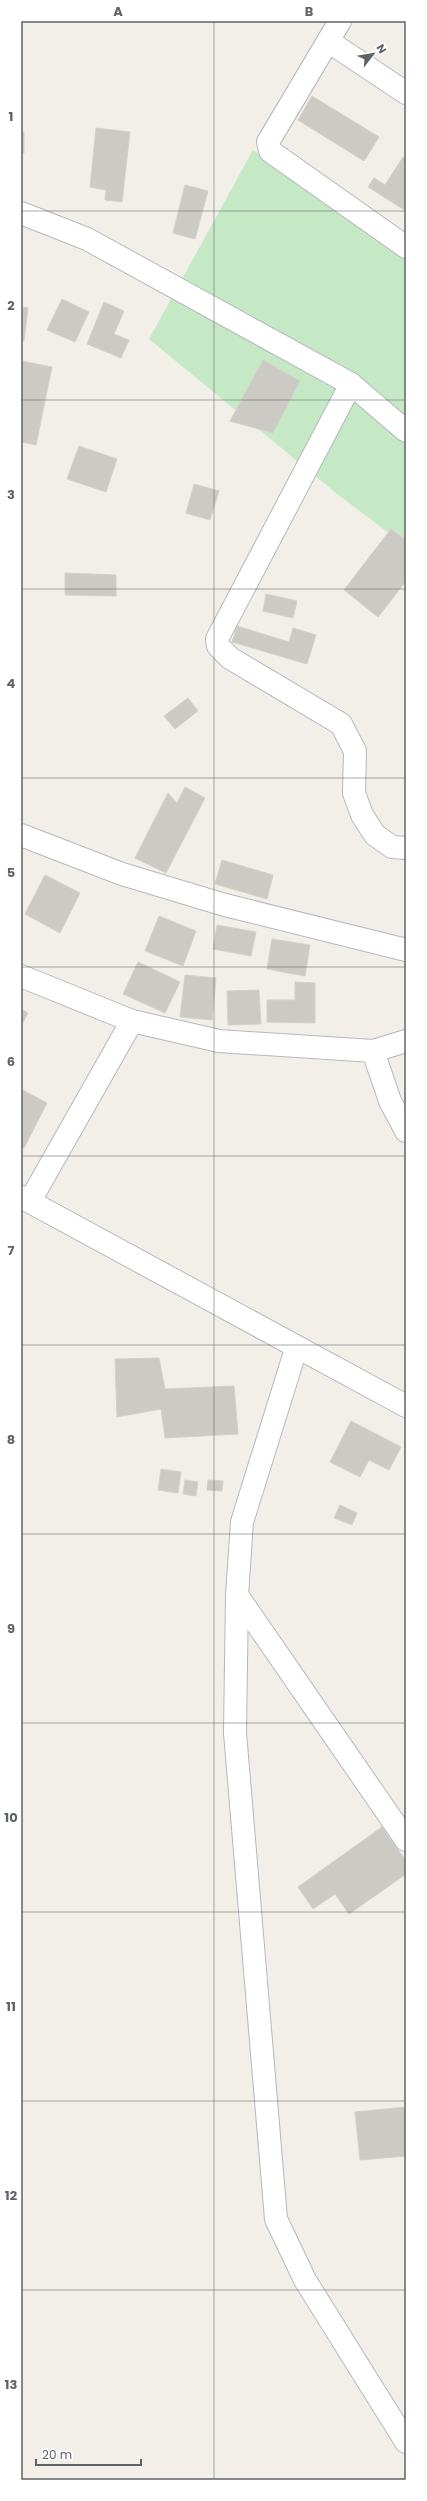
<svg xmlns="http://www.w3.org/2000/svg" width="427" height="2501" font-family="Poppins,sans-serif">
<rect width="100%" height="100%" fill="#f1efe8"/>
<path fill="#c5e8c5" d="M253,150L406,258V546L336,493L149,339Z"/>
<g fill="#cccac5" stroke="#d6d1c6">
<path d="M312,96L379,137L364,161L298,120Z"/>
<path d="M96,128L130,132L122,202L105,200L106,190L90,187Z"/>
<rect x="21" y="132" width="3" height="21"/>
<path d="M403,157L406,159V211L368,187L374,178L385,185Z"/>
<path d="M185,185L208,191L195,239L173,233Z"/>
<path d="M62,299L89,312L75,342L47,330Z"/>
<path d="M104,302L124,311L114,334L129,340L121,358L87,344Z"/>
<path d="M21,307L28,308L24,341L21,340Z"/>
<path d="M263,360L300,381L273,433L230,421Z"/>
<path d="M21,361L52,367L36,445L21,442Z"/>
<path d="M79,446L117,459L106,492L67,479Z"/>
<path d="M194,484L219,491L210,520L186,513Z"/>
<path d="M391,529L403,538L406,534V581L378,617L344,590Z"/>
<path d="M65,573L116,575V596L65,595Z"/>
<path d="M266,594L297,601L293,618L263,611Z"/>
<path d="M237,626L289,642L293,628L316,635L307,664L232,642Z"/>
<path d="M188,698L198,711L175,729L164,716Z"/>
<path d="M185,787L205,798L166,873L135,858L168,793L177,803Z"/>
<path d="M222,860L273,875L267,899L215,884Z"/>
<path d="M45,875L80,893L60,933L25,914Z"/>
<path d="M159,916L196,931L183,966L145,951Z"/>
<path d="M217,925L256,932L251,956L213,949Z"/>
<path d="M272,939L310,945L305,976L267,969Z"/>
<path d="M138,962L180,982L165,1013L123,994Z"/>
<path d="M185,975L216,978L212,1020L180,1017Z"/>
<path d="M295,982L315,983V1023L267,1022V1000H295Z"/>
<path d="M259,990L261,1024L228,1025L227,991Z"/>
<path d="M21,1009L28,1013L21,1026Z"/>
<path d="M21,1089L47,1103L24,1148L21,1146Z"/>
<path d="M159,1358L165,1389L234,1386L238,1434L165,1438L161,1409L117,1417L115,1359Z"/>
<path d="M351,1421L401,1447L389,1470L369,1460L360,1477L330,1462Z"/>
<path d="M161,1469L181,1472L178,1493L158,1490Z"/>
<path d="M185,1480L198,1482L196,1496L183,1494Z"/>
<path d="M208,1480L223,1481L222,1491L207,1490Z"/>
<path d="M340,1505L357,1513L352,1525L334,1518Z"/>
<path d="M382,1827L406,1861V1874L349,1914L335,1894L313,1909L298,1887Z"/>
<path d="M406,2107V2156L360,2160L355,2112Z"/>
</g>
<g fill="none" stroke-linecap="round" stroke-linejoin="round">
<defs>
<g id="minor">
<path d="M340,21L268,142L270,151L406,247"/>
<path d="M328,41L406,93"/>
<path d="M21,213L87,239L351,384L406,431"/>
<path d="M351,384L217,639L218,646L230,658L341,724L355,751L354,793L362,815L375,835L392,847L406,848"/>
<path d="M21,835L122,874L225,905L406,950"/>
<path d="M21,976L132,1021L30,1201"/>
<path d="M132,1021L219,1041L373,1051"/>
<path d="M406,1041L373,1051L390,1101L406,1131"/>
<path d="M21,1197L406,1406"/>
<path d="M296,1349L242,1522L237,1595L235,1733L276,2219L305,2280L406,2442"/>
<path d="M237,1595L406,1840"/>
</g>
</defs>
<use href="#minor" stroke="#b5b8bc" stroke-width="24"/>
<use href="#minor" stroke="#fff" stroke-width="22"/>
</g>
<path fill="none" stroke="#5f6368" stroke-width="1" stroke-opacity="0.55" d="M214,21V2480M21,211H406M21,400H406M21,589H406M21,778H406M21,967H406M21,1156H406M21,1345H406M21,1534H406M21,1723H406M21,1912H406M21,2101H406M21,2290H406"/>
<rect width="427" height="2501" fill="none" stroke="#ffffff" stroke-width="44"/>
<g transform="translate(373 54) rotate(59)" stroke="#ffffff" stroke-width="3" paint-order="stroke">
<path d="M0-3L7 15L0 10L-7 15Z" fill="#5f6368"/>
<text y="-6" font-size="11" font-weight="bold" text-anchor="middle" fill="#5f6368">N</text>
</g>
<path d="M36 2459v6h105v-6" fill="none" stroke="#5f6368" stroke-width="2"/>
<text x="42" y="2459" font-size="12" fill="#5f6368" stroke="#ffffff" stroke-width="3" paint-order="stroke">20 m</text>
<rect x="22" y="22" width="383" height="2457" fill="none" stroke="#5f6368" stroke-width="1.5"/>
<g font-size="13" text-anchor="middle" font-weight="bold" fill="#5f6368">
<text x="118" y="16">A</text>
<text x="309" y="16">B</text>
<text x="11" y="121">1</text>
<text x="11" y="310">2</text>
<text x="11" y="499">3</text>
<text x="11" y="688">4</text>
<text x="11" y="877">5</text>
<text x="11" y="1066">6</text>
<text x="11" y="1255">7</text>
<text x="11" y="1444">8</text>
<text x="11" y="1633">9</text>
<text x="11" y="1822">10</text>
<text x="11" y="2011">11</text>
<text x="11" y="2200">12</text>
<text x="11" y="2389">13</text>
</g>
</svg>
